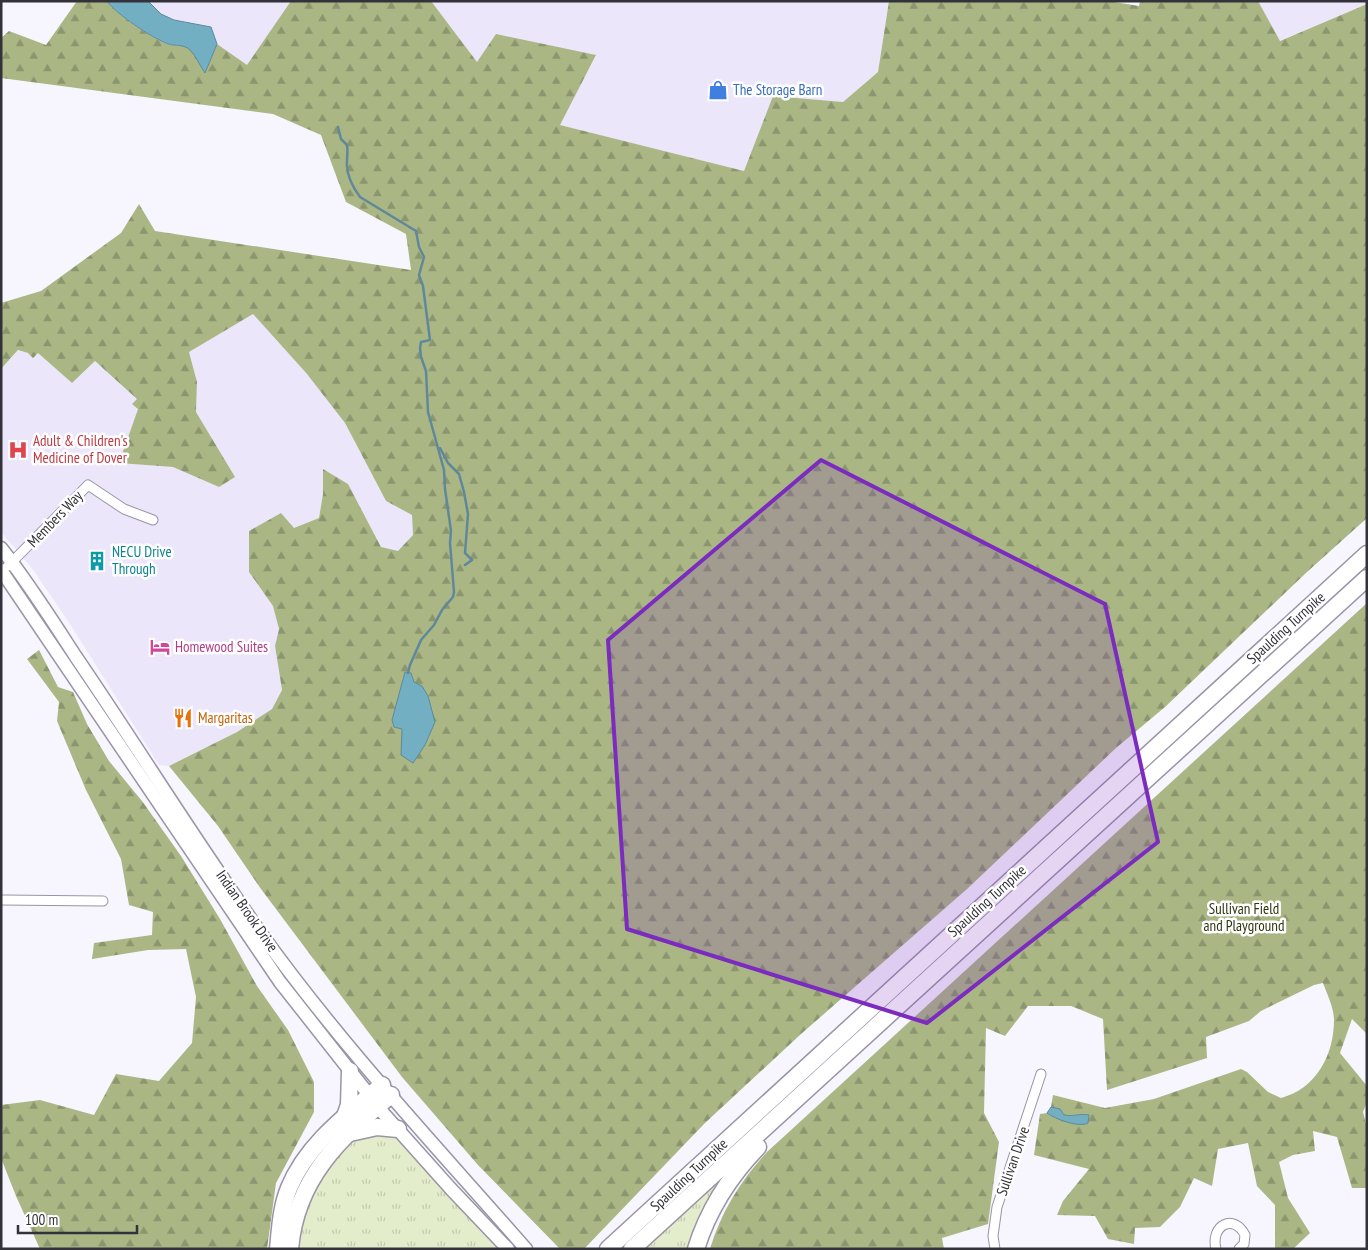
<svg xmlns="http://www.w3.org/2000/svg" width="1368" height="1250" font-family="'PT Sans Narrow',sans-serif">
<defs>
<pattern id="grass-tufts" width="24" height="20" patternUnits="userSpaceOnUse" patternTransform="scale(1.25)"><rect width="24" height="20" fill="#e3eccb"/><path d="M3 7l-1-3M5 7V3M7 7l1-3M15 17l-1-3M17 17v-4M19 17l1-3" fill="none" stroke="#c3cbaf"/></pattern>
<pattern id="forest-firs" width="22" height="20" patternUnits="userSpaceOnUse" patternTransform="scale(1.25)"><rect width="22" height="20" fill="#aab785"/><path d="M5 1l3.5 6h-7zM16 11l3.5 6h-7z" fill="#8b956e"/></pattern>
</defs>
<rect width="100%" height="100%" fill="#f7f5fd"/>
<g fill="#ece6fb">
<path d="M148,1H291L247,66L217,44L211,27L174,20L161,14Z"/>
<path d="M431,1H889L878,72L843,102L773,96L744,171L559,125L596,56L477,62Z"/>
<path d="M1258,1H1367V4L1279,41Z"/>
<path d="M253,313L307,374L345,423L386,501L412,515L413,535L398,552L381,547L348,484L323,470V494L319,518L294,528L249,572L273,606L279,629L275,646L282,690L272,709L237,732L169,766L159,765L68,621L34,571L1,532V369L19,350L28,353H38L72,383L95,361L137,399L138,408L120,463L173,467L219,487L210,438L196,412L197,382L189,352Z"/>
</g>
<g fill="url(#grass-tufts)">
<path d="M389,1132L399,1139L499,1249H296L298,1230L317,1181L347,1146L356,1140Z"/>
<path d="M726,1174L692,1249H645Z"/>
</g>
<g fill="url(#forest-firs)">
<path d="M77,1H107C116,14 152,38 167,44C174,46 184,44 190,49C196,55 200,65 205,72L217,44L247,65L291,1H431L477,62L496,34L596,55L560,125L744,171L773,96L843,102L878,72L889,1H1108L1139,6L1140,1H1258L1280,41L1367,4V518L1307,572L1165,707L1116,748L967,889L801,1034L705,1123L584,1249H560L478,1165L402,1077L261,889L218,826L169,766L237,732L272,709L282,690L275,646L279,629L273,606L249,572V531L281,513L294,528L319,518L323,494V469L348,484L381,547L398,551L413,535L412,515L386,501L345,423L307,374L253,314L189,352L197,382L196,412L235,477L219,487L173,467L119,463L138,409L132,404L137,399L95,361L72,383L38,353L33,358L28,353L18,350L1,369V303L41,291L121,233L139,204L155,231L411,270L406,234L346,202L321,135L273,114L1,78V38L9,31L46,45Z"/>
<path d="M1367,603V1034L1352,1019L1340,1053L1367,1086V1102L1363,1112L1367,1128V1188H1352L1337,1137L1313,1131L1315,1151L1293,1155L1279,1162L1288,1198L1310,1233L1293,1249H1275V1205L1257,1186L1248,1143L1218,1149L1212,1186L1194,1178L1180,1207L1160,1227L1135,1228L1134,1244L1108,1239L1095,1216L1057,1215L1063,1201L1089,1169L1034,1155L1040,1114L1047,1113C1060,1123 1074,1118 1089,1115C1080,1113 1073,1117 1064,1115L1059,1109L1051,1107L1053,1095L1105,1108L1154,1099L1241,1069L1247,1072L1268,1092L1281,1098C1316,1089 1334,1055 1334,1020C1334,1008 1327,994 1323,983L1314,985L1261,1011L1249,1021L1206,1037L1207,1058L1107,1090L1103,1019L1071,1006H1028L1005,1036L986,1028L984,1113L999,1142L988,1224L942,1238L944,1249H710C721,1212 741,1180 767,1152Z"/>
<path d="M39,650L58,687L73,692L87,724L109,761L142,801L181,856L220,919L257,986L288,1030L314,1082V1112L276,1183L267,1249H40L16,1196L1,1158V1105L40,1100L94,1115L116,1074L159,1081L192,1043L196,997L186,949L148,950L92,959L94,943L152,935L153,912L129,905L121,859L86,790L57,721L59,702L27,659Z"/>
</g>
<g fill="#72afc3" stroke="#5f899a">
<path d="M107,1H148L161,14L174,20L211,27L217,44L205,73C200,66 196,56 190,50C184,44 175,46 168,44C152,38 116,14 107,1Z"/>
<path d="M405,672L411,673L414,682L422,686L428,696L435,722L425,745L413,763L401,755L402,729L394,727L392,720Z"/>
<path d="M1051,1107L1060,1109L1064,1115C1073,1117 1080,1113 1089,1115L1088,1123C1079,1128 1055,1119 1047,1113Z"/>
</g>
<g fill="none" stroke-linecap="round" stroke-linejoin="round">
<g stroke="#5f899a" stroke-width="2.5">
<path d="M338,127L341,139L347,145C348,150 347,156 347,162C346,175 352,186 360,197L416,231L419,247L424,257L419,275L423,286L430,340L421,342L420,348L421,357L426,371L428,412L444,470L445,489L451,531L450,543L454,592L453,597L442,610L434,625L421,640L410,665L408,673"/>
<path d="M440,448L448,463L459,474L464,492L468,514L465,553L472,560L465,565"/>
</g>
<defs>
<g id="minor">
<path d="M8,566L88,485L124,509L153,520"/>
<path d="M1,900L103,901"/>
<path d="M995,1249L993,1236L997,1207L1041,1074"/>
<path d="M1216,1249C1210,1225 1234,1213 1245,1235L1244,1244L1239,1249"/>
</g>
<g id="secondary">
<path d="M1,548C28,582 52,620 76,657C138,748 196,842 260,932C340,1044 435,1145 526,1249"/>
<path d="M1,570L280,982L384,1114L451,1189L508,1249"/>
</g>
<g id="motorway">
<path d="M344,1119L349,1105L350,1071"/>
<path d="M350,1133L377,1127L398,1129"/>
<path d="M278,1249C280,1229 281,1207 289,1188C307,1144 347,1115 382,1085"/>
<path d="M290,1249C296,1178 340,1138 391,1095"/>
<path d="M608,1249L1367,554"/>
<path d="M632,1249L1367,578"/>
<path d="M696,1249C708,1210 730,1176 758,1147"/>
</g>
</defs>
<use href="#minor" stroke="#9994a6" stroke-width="11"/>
<use href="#secondary" stroke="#9994a6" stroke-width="15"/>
<use href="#motorway" stroke="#9994a6" stroke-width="19"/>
<use href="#minor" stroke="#fff" stroke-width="9"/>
<use href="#secondary" stroke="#fff" stroke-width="12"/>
<use href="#motorway" stroke="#fff" stroke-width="16"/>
</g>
<path fill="#7b2cbf" fill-opacity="0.2" stroke="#7b2cbf" stroke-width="4" stroke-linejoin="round" d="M821,460L1105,604L1158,842L927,1023L627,929L608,640Z"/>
<defs>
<symbol id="shop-bare" viewBox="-9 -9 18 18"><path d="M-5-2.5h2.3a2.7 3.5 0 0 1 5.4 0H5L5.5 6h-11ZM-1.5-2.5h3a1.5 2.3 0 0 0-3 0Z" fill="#3f7fe0" stroke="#fff" stroke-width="2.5" paint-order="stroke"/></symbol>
<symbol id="hospital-bare" viewBox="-9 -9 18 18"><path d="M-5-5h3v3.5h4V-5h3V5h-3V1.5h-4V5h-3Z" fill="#e0444e" stroke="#fff" stroke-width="2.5" paint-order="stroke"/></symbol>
<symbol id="building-bare" viewBox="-9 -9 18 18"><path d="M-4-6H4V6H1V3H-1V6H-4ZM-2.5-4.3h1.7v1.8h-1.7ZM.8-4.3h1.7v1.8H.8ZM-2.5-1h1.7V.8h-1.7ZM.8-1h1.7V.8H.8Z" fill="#0f9aa8" stroke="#fff" stroke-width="2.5" paint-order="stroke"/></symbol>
<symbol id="hotel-bare" viewBox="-9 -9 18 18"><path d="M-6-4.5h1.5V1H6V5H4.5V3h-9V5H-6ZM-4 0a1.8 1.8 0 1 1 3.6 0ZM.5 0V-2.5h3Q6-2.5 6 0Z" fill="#d1479c" stroke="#fff" stroke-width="2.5" paint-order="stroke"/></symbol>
<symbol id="restaurant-bare" viewBox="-9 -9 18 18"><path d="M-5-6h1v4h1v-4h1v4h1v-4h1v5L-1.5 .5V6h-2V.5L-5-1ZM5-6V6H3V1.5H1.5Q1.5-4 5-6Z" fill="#e8710a" stroke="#fff" stroke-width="2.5" paint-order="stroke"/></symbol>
</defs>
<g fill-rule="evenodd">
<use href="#shop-bare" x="704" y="76" width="28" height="28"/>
<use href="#hospital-bare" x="4" y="436" width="28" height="28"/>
<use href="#building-bare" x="83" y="547" width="28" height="28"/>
<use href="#hotel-bare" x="146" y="633" width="28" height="28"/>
<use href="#restaurant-bare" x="169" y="704" width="28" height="28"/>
</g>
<g text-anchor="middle" stroke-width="5" stroke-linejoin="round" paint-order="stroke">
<g font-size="15" fill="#366cbe" stroke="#fff" text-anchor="start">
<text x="733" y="95">The Storage Barn</text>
</g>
<g font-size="15" fill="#be3a42" stroke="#fff" text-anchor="start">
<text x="33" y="446">Adult &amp; Children's<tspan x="33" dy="17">Medicine of Dover</tspan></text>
</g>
<g font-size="15" fill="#333139" stroke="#fff">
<text transform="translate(55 519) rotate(-46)" y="5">Members Way</text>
<text transform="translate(1286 628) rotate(-42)" y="5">Spaulding Turnpike</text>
<text transform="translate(987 901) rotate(-42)" y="5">Spaulding Turnpike</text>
<text transform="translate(247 911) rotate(55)" y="5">Indian Brook Drive</text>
<text transform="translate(1013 1161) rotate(-71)" y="5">Sullivan Drive</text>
<text transform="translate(689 1175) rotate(-43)" y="5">Spaulding Turnpike</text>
</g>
<g font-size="15" fill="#0d838f" stroke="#fff" text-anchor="start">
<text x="112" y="557">NECU Drive<tspan x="112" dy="17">Through</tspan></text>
</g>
<g font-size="15" fill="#b23c85" stroke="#fff" text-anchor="start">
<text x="175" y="652">Homewood Suites</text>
</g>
<g font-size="15" fill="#c56008" stroke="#fff" text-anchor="start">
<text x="198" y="723">Margaritas</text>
</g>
<g font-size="15" fill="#2e360f" stroke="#fff">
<text x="1244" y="914">Sullivan Field<tspan x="1244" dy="17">and Playground</tspan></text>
</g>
</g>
<rect width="1368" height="1250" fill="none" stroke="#333139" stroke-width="5"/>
<path d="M18 1225v8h119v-8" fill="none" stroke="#333139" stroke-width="2.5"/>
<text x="25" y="1225" font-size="15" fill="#333139" stroke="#ffffff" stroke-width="4" paint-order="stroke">100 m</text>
</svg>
